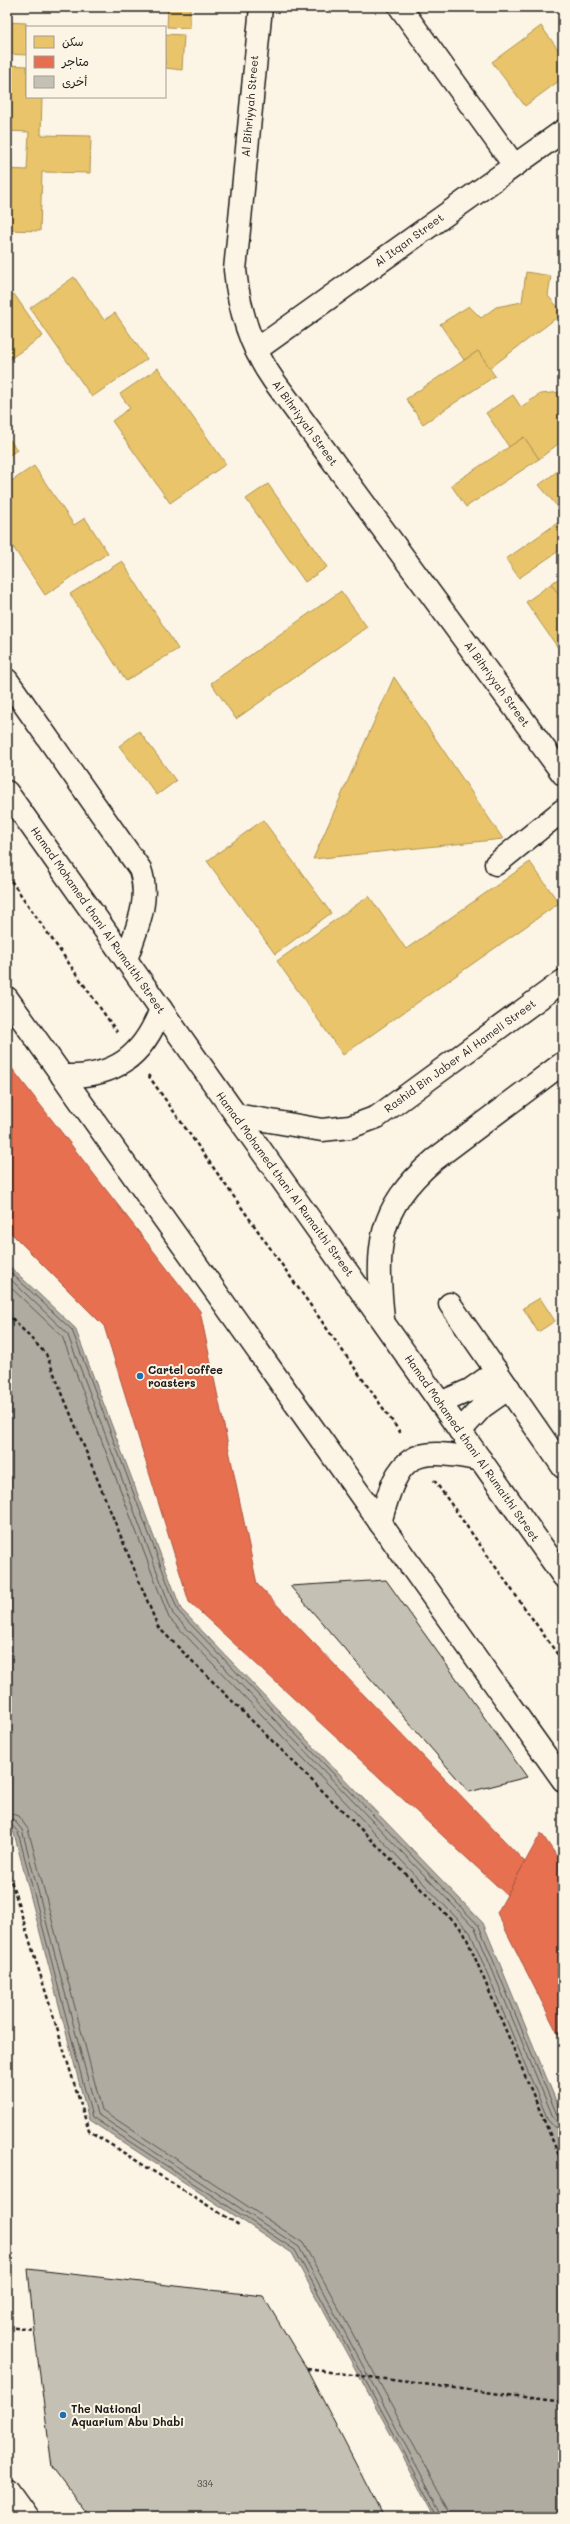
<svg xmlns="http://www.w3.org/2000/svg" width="570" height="2524" font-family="Mali,'Playpen Sans Arabic',sans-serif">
<rect width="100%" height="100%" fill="#fcf5e5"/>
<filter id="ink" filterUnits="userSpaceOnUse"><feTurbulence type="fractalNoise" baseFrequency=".025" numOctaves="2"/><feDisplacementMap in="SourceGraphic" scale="8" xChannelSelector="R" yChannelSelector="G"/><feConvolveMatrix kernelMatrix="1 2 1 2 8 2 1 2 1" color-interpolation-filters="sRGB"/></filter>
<g filter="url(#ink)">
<path fill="#b0aba1" stroke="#75726c" d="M7,1264L75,1328L181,1609L483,1923L563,2118V2517H436L292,2253L89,2120L14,1833L7,1825Z"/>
<g fill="#e9c46a" stroke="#ac9253">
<path d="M168,7H190V28L167,27Z"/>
<path d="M7,22L26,23L27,55L7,54Z"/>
<path d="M541,26L563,56V78L525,106L492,62Z"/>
<path d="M165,34L184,35L182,70L165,68Z"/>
<path d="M7,65L27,66V97H42L41,135L91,136L90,173L42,172L40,231L7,230V169L27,170L29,132L7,131Z"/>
<path d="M526,272L551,276L548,296L563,313L490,368L478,351L464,360L440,324L469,306L481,318L496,307L522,302Z"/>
<path d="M74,277L104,320L115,313L147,359L92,397L30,308Z"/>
<path d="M14,294L43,336L7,361V299Z"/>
<path d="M478,351L495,376L423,424L406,399Z"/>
<path d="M158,368L226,464L170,503L112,421L130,408L120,394Z"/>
<path d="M563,384V440L539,459L524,437L509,447L486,413L513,395L521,407L540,394L562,392Z"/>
<path d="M7,436L17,450L7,457Z"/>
<path d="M524,437L539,459L466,507L451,485Z"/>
<path d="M34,466L74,525L85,518L108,553L45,595L7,538V484Z"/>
<path d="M563,467V513L539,485Z"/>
<path d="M268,484L327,567L305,582L246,499Z"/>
<path d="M563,519V548L519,578L506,559Z"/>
<path d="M122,561L178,649L126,681L70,594Z"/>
<path d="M563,575V600L551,584Z"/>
<path d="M551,584L563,600V655L526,602Z"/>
<path d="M341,591L367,627L236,719L211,683Z"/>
<path d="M394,677L503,839L313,859Z"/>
<path d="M139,731L176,781L157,795L119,746Z"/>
<path d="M263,820L331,913L275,954L207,861Z"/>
<path d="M530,862L559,903L343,1055L277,961L369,896L406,949Z"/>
<path d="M540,1298L555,1321L538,1332L523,1308Z"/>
</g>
<g fill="#e76f51" stroke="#aa5641">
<path d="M7,1062L200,1311L257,1584L525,1862L507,1895L189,1602L104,1326L7,1229Z"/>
<path d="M541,1833L563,1865V2044L497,1913Z"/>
</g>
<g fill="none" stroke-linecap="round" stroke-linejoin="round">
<g stroke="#575551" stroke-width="1">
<path d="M7,1269L72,1330L178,1611L479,1926L557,2115L563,2118"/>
<path d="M7,1276L67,1333L173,1614L475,1928L553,2117L557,2122L563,2123"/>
<path d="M7,1284L62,1336L169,1618L470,1932L548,2120L554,2127L563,2129"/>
<path d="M7,1812L18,1816L28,1829L102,2110L303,2243L448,2508L450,2517"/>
<path d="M7,1818L14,1820L22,1830L97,2114L299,2247L444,2517"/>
<path d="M7,1823L11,1824L18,1832L92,2117L295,2250L439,2517"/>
</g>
</g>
<g fill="#c4c0b3" stroke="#1c1c1c">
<path d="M386,1580L527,1777L469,1792L290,1586Z"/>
<path d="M28,2269L263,2296L307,2369L383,2517H90L52,2467L34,2330Z"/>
</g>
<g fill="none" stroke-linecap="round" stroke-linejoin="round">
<defs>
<g id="minor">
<path d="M261,7L235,270C239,311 250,347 274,381L563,774"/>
<path d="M400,7L514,165"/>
<path d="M256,350L563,131"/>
<path d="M7,680L140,869C151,901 136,929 126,960"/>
<path d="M496,864L563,810"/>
<path d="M7,998L563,1780"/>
<path d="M236,1115L322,1130L350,1127L377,1117L563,981"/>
<path d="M450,1304L563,1467"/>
<path d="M383,1319C376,1247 376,1210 434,1160L563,1063"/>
<path d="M440,1403L470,1390L497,1371"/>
<path d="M460,1431L482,1407L509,1388"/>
<path d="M7,2489L27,2517"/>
</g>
<g id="major">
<path d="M7,792L563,1576"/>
<path d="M62,1076C114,1078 143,1057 161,1009"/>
<path d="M380,1523C399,1453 410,1446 481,1460"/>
</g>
</defs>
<use href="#minor" stroke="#1c1c1c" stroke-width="25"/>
<use href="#major" stroke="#1c1c1c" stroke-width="25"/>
<g stroke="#1c1c1c" stroke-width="2.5" stroke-dasharray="4 3" stroke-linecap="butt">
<path d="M7,755V756"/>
<path d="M7,875L117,1032"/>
<path d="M148,1075L402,1435"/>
<path d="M7,1313L46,1354L158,1627L464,1932L563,2165"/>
<path d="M434,1480L563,1662"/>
<path d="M7,1868L89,2131L239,2225"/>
<path d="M7,2327L34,2330"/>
<path d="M307,2369L563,2402"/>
</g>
<use href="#minor" stroke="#fcf5e5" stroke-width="22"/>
<use href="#major" stroke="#fcf5e5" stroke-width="22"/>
</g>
</g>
<g fill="#1f6fb2" stroke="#fcf5e5" stroke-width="1.5">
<circle cx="140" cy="1376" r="4"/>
<circle cx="63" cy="2415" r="4"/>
</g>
<g text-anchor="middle" stroke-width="4" stroke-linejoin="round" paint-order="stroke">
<g font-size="9" fill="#464542">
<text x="205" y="2487">334</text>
</g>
<g font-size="11" fill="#1c1c1c" stroke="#fcf5e5">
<text transform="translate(250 106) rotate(-85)" y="4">Al Bihriyyah Street</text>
<text transform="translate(409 240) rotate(-36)" y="4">Al Itqan Street</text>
<text transform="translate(305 423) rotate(54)" y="4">Al Bihriyyah Street</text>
<text transform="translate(497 684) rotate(54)" y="4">Al Bihriyyah Street</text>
<text transform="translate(98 920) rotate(55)" y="4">Hamad Mohamed thani Al Rumaithi Street</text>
<text transform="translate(460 1056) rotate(-36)" y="4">Rashid Bin Jaber Al Hameli Street</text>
<text transform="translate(285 1184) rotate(54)" y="4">Hamad Mohamed thani Al Rumaithi Street</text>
<text transform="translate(472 1448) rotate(55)" y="4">Hamad Mohamed thani Al Rumaithi Street</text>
</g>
<g font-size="11" font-weight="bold" fill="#1c1c1c" stroke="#fcf5e5" text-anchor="start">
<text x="148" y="1374">Cartel coffee<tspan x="148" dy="13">roasters</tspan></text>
<text x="71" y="2413">The National<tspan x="71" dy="13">Aquarium Abu Dhabi</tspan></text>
</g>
</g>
<rect width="570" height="2524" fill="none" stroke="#fcf5e5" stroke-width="24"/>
<rect x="12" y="12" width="546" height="2500" fill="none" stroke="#1c1c1c" stroke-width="1.5" filter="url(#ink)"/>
<rect x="26" y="26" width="140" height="72" fill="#fcf5e5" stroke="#a29e95"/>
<rect x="34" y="36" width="20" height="12" fill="#e9c46a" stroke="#a29e95"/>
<text x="62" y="46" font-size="12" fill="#1c1c1c">سكن</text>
<rect x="34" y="56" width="20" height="12" fill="#e76f51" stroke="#a29e95"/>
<text x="62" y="66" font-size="12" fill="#1c1c1c">متاجر</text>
<rect x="34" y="76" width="20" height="12" fill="#c4c0b3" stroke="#a29e95"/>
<text x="62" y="86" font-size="12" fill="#1c1c1c">أخرى</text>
</svg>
